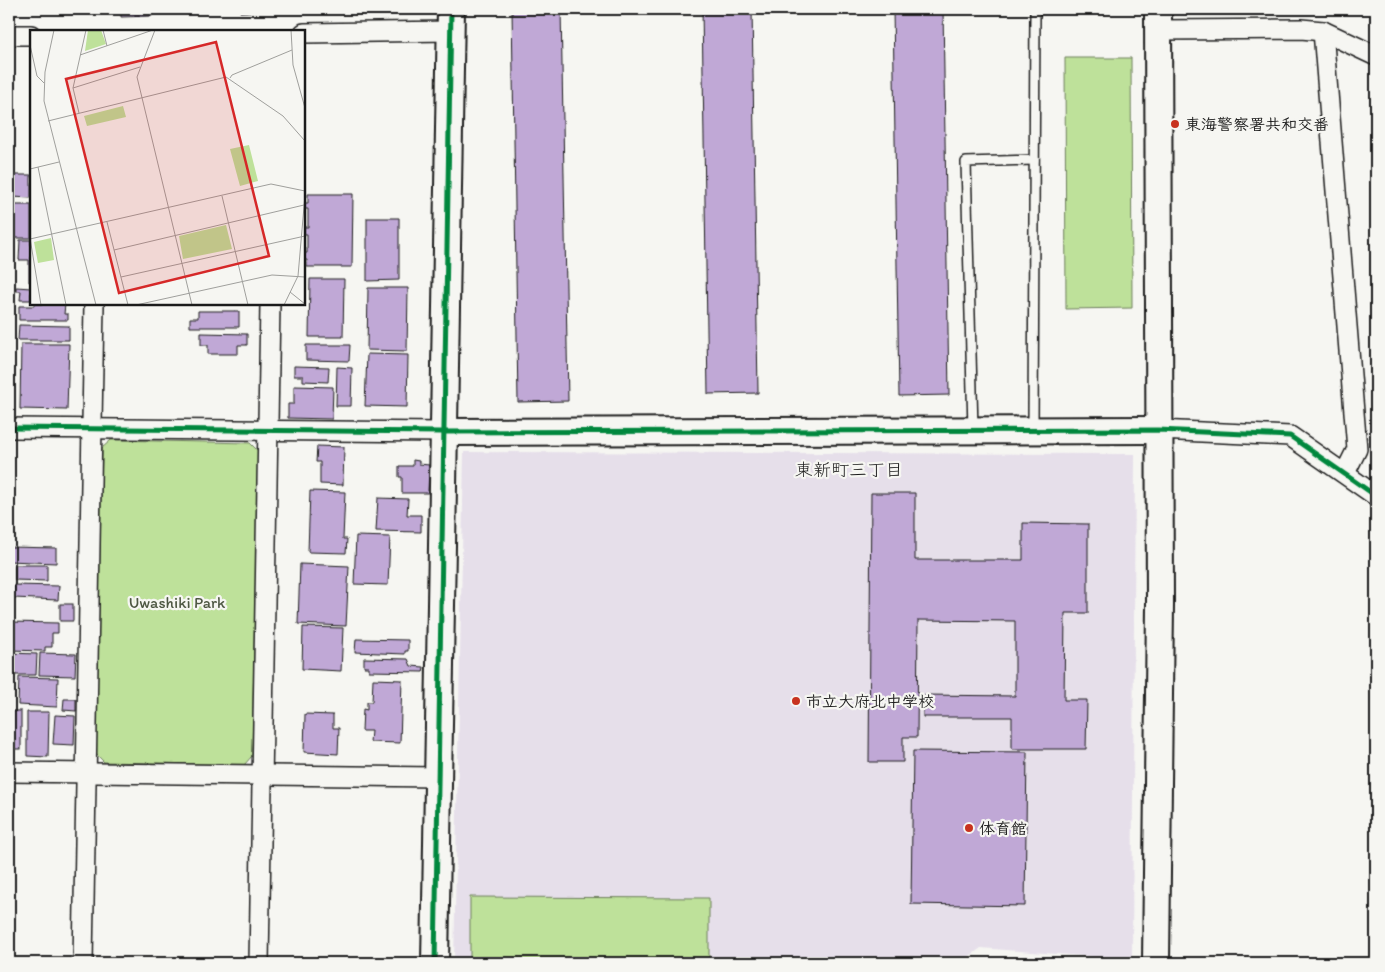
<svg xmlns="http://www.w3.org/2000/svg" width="1385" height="972" font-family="Itim,'Klee One',sans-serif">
<rect width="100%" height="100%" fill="#f6f6f2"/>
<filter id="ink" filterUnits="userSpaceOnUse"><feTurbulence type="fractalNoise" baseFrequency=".02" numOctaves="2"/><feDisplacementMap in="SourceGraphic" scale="10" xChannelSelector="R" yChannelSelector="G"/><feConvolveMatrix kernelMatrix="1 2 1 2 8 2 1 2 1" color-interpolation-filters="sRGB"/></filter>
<g filter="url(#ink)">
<path fill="#e6dfea" d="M464,452L1135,454L1132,960L981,948L960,963H454Z"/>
<g fill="#bee19a" stroke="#6d7e5b">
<path d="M1065,58H1131L1132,308L1066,309Z"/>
<path d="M111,440L250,443L258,451L252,756L244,765L104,762L96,754L102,448Z"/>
<path d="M470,897L709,898V963H470Z"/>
</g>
<g fill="#c0a8d6" stroke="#1c1c1c">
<path d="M121,9H152V16L121,17Z"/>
<path d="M240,9H272V11L240,12Z"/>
<path d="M512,9H561L568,401L518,402Z"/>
<path d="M702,9H752L758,393L708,394Z"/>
<path d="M893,9H943L949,395L899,396Z"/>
<path d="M12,175H31V198L12,197Z"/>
<path d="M308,194H353L352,267H307V260H304V253H307V234H304V227H308V209H304V203H308Z"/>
<rect x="13" y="205" width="18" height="33"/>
<path d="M367,218H399V280L367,281Z"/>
<path d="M20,240H31V282H29V260H19Z"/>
<path d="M310,279H344L343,337H309Z"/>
<path d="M16,287L31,288V300H20L21,291H16Z"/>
<path d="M368,288H408L407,351L367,350Z"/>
<path d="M34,304H65L64,314H68V320H19V306H34Z"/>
<path d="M198,311H239V327H190V318H198Z"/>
<path d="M19,325L69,326V340H18Z"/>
<path d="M201,333L247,334V345H238V354H208V345H201Z"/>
<path d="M21,344H69L67,410L20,409Z"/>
<path d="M306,345H350L349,361L306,360Z"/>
<path d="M367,354L408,355L407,407L365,406Z"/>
<path d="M294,366L329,367L328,382L303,381V376H294Z"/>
<path d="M337,367L352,368L351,406H336Z"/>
<path d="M294,386L333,387L332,419L288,418V404H294Z"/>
<path d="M317,446L344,447L343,485L320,484V462H316Z"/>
<path d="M413,460L419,461V464L429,465L428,493H402V477H399V466H413Z"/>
<path d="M310,491L345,492L343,539H347L346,553L308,552Z"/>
<path d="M871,493H915V560H1023V523L1088,524V613H1065L1064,700H1087L1086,749H1012V717H923V695L1015,696V621L918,620L917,737H903V762H869Z"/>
<path d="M378,498L408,499L407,515H421V532L376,531Z"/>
<path d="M356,536L390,537L388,585L354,584Z"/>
<path d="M9,547L56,548V563L9,561Z"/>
<path d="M300,564L349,566L346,626L298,624Z"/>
<path d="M15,565H47V581L15,580Z"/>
<path d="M14,585L59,586L58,600L14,598Z"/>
<rect x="60" y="604" width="13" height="17"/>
<path d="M9,622L58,623V633H52V647H45V651L9,650Z"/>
<path d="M303,627L343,628L341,671L302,669Z"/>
<path d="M356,639L408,640V651H405V654L355,652Z"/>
<path d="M9,653L37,654L36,675H9Z"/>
<path d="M40,653L76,654L75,676L39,675Z"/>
<path d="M364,658L408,659L411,666L424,667L423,672L369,671V667H364Z"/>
<path d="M19,677L58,678L57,707L18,705Z"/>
<path d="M373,679L402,680L400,743L370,742L371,731H362L363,709L367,710V702H372Z"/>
<path d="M64,699H76V711L63,710Z"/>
<rect x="9" y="711" width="12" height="38"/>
<path d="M27,712H49L48,757L27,756Z"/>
<path d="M305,714L333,715V728H339L338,754L304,752Z"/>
<path d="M55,715L75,716L74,745L53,744Z"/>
<path d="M913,751L1027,752L1025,906L911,904Z"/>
</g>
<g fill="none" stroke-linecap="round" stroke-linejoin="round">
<defs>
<g id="lane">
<path d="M1033,428L1035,9"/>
<path d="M973,429L966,162L1034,160"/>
</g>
<g id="street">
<path d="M1158,30L1301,29L1323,31L1376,56"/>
<path d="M1323,31L1357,449L1345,473"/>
<path d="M304,33L451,31"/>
<path d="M9,35H31"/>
<path d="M9,428L442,432"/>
<path d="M1158,430L1290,436L1376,496"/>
<path d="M9,772L437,777"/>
<path d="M83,963L94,304"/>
<path d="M259,963L270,304"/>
</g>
<g id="secondary">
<path d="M442,432L1158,430"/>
<path d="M435,963L451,9"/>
<path d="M1156,963L1160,605L1158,9"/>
</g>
</defs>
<use href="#lane" stroke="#1c1c1c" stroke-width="12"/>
<use href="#street" stroke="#1c1c1c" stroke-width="22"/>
<use href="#secondary" stroke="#1c1c1c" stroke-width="30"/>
<use href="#lane" stroke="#f6f6f2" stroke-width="9"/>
<use href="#street" stroke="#f6f6f2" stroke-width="19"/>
<use href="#secondary" stroke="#f6f6f2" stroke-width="26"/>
<defs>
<g id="cycleway">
<path d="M9,428L442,432L1158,430L1290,436L1376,496"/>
<path d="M435,963L451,9"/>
</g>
</defs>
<use href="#cycleway" stroke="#f6f6f2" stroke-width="8"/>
<use href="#cycleway" stroke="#00873e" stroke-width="5"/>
</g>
</g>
<g fill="#c8321e" stroke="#f6f6f2" stroke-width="2">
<circle cx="1175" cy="124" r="5"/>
<circle cx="796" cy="701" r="5"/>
<circle cx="969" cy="828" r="5"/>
</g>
<g text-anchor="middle" stroke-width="4.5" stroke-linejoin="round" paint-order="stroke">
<g font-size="16" font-weight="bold" fill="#1c1c1c" stroke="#f6f6f2" text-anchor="start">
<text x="1185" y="130">東海警察署共和交番</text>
<text x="806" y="707">市立大府北中学校</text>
<text x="979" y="834">体育館</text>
</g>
<g font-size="16" fill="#4d5742" stroke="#f6f6f2">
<text x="177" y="608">Uwashiki Park</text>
</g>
<g font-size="18" fill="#1c1c1c" stroke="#f6f6f2">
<text x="849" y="476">東新町三丁目</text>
</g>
</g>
<g transform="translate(30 30)">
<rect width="275" height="275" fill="#f6f6f2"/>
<path d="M58,0H71L76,14L55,21ZM93,76L96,87L57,96L54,86ZM219,115L228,151L210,156L200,119ZM196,195L202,219L153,229L149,206ZM21,208L24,230L8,233L4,212Z" fill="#bee19a"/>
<path fill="none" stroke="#9f9f9c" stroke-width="1" d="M24,0L15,42L14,71L66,275M73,0L77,16M125,0L107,47L162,275M261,0L263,35L275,78M0,15L7,46L14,53M50,25L123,0M200,48L202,45L262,20M43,58L110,37M49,83L43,58L56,0M18,91L196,47L253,86L275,111M8,137L36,275M0,139L29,132M192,166L218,275M77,192L98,275M0,208L11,275M0,209L241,154L275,161M84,220L274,175M91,247L275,206M260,262L275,274M106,275L242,245L275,247M254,275L268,246L275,165"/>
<path fill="#d62828" fill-opacity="0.15" stroke="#d62828" stroke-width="2.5" d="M186,12L239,226L89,263L36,49Z"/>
<rect width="275" height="275" fill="none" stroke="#1c1c1c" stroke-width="2.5"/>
</g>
<rect width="1385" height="972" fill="none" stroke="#f6f6f2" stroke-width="30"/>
<rect x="15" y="15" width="1355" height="942" fill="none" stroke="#1c1c1c" stroke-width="2" filter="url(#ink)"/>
</svg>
